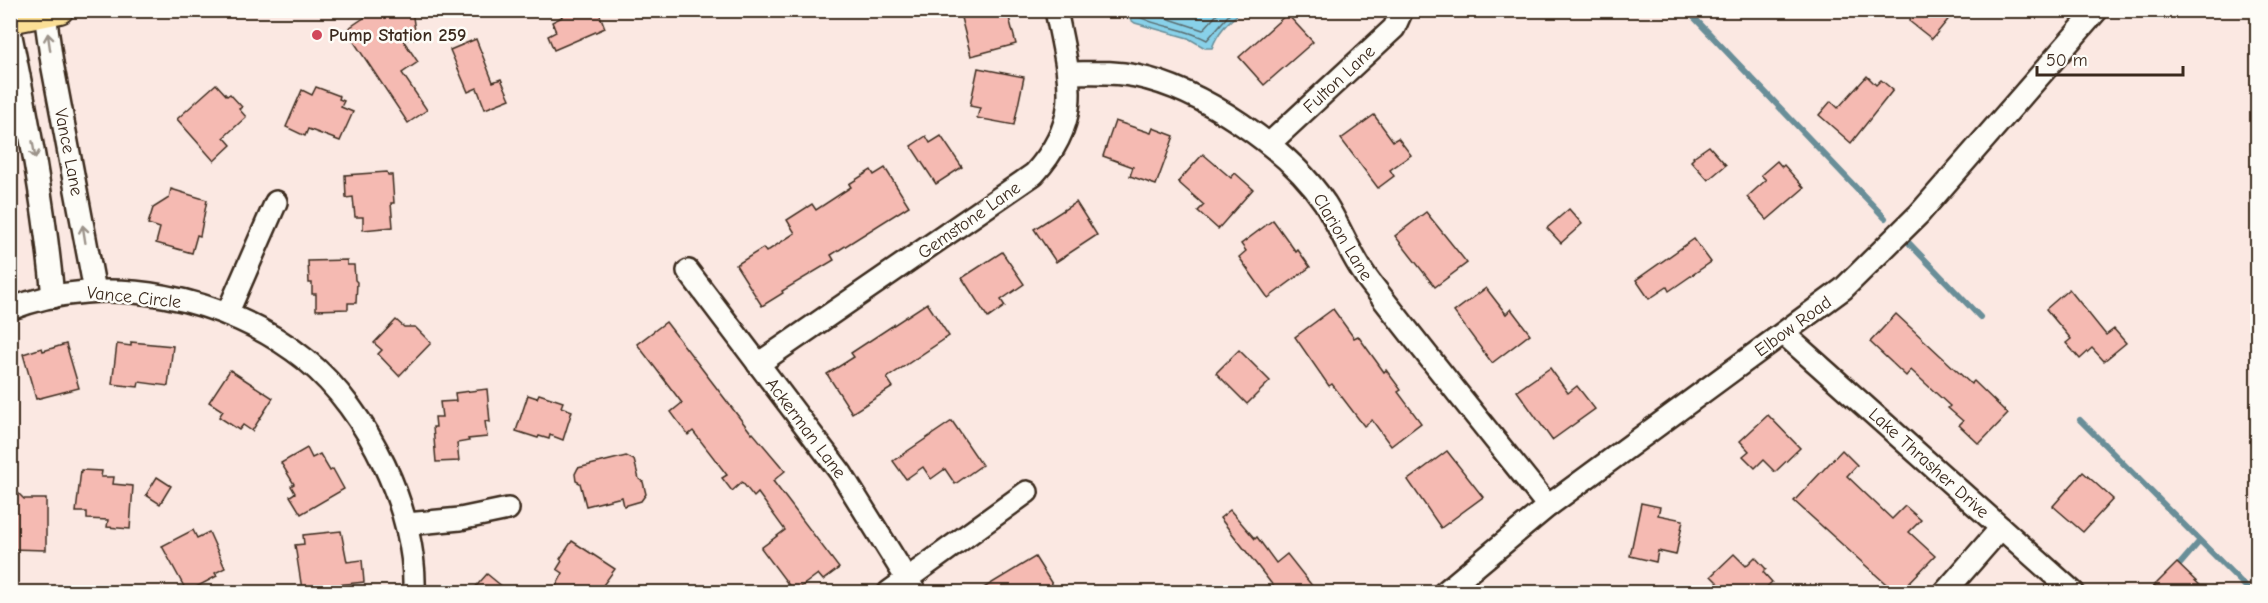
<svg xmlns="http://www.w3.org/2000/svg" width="2268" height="603" font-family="'Comic Neue',sans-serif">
<rect width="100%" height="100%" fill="#fbe8e2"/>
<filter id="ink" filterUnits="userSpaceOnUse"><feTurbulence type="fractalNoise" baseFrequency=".0167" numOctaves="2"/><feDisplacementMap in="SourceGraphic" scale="12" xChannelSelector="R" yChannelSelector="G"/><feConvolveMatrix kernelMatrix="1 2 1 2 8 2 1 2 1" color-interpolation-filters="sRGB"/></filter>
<g filter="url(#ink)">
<path fill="#88d1e9" stroke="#698e98" stroke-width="1.5" d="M1119,11H1243C1229,20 1218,31 1212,48H1205L1188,38L1135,23Z"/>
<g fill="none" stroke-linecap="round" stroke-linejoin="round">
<g stroke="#5a6d6f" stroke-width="1.5">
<path d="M1128,10C1150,27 1182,26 1207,40L1233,10"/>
<path d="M1142,10L1203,30L1221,10"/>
</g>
<g stroke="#698e98" stroke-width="6">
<path d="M1687,10L1885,218"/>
<path d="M1908,242L1980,317"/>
<path d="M2080,420L2251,592"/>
<path d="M2174,571L2199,542"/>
</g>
</g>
<g fill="#f5bab2" stroke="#3b2a1e" stroke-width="1.5">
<path d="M367,10H412L416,38L403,40L418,62L402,73L427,110L408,123L346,30L368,15Z"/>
<path d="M570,10H598L605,28L554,50L548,36L556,32L552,22L562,17L561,14Z"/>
<path d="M959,10H1007L1016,44L971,56Z"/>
<path d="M1918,10H1956L1932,39L1909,21Z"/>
<path d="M1287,14L1313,42L1264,85L1239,57Z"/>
<path d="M476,39L493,82L501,79L510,99L485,109L477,88L468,92L450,50Z"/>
<path d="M978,68L1024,77L1014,125L977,118L980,108L970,106Z"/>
<path d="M1867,76L1876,85L1881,80L1893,90L1851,143L1819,115L1831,101L1838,108Z"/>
<path d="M216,84L227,96L230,94L242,107L239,109L246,117L224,137L231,145L214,161L177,119Z"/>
<path d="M316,87L340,96L339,99L344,101L341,107L353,112L340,141L308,129L305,136L286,127L302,90L312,95Z"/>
<path d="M1374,115L1393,141L1398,138L1411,155L1390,170L1394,176L1378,188L1341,139Z"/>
<path d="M1115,121L1151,133L1153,128L1174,136L1156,185L1130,176L1133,167L1103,156Z"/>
<path d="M926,136L930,143L941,136L962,167L936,184L911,146Z"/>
<path d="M1709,146L1726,165L1708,180L1691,161L1694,158L1693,157Z"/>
<path d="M1203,154L1231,178L1235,173L1253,189L1218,229L1198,211L1204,205L1178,182Z"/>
<path d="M1777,161L1782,167L1784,165L1804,188L1767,220L1747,197L1766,180L1761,175Z"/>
<path d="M885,168L909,206L831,255L834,260L782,291L783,293L762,306L736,265L763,248L766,252L795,233L787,220L812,204L816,210L851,187L849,184L871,170L874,175Z"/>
<path d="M387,172L388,175H392L394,203H391L393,227L363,230V217H355L353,197L346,198L345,175Z"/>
<path d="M171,189L207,200L200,236L197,235L192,253L156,243L160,228L148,224L153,208L169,198Z"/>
<path d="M1076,202L1097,235L1056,262L1034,229Z"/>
<path d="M1569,209L1582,224L1561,243L1547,228Z"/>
<path d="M1426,212L1467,263L1435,287L1395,236Z"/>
<path d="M1273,220L1296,252L1298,250L1310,267L1268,298L1239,257L1246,251L1241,244Z"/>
<path d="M1694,239L1711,262L1669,291L1667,287L1649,299L1636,280Z"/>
<path d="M1002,252L1024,284L1001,300L1005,306L988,318L962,278Z"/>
<path d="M347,260V265H354L355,280L357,282L356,303H348V309L316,310V294H312V283H309L308,261Z"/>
<path d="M1486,288L1506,314L1511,309L1530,334L1492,363L1454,312Z"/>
<path d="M2069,289L2106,335L2114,329L2126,343L2104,361L2092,348L2080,359L2066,343L2071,339L2046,309Z"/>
<path d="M927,303L949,336L887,378L893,387L852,413L827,374L854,357L851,353Z"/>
<path d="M1333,309L1354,338L1358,336L1384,372L1386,370L1401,390L1398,392L1421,423L1391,446L1372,420L1364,426L1332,384L1329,386L1295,337Z"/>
<path d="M1896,314L1971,384L1974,381L2008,414L1979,444L1959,425L1963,421L1948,408L1950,406L1911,370L1906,376L1870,342Z"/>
<path d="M396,320L404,327H415L431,343L399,376L378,354L382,350L374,343Z"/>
<path d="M666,322L752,434L753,433L785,471L773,481L839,568L823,580L818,574L794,592L761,548L785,530L758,493L754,497L742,482L732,491L722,478L727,475L693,431L688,435L671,412L682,403L637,344Z"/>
<path d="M131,342L173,346L168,386L139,382L138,387L112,384L117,344L131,346Z"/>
<path d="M66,344L79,388L36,399L23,354L42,348L43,351Z"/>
<path d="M1239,350L1270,381L1247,404L1216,373Z"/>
<path d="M1550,368L1568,393L1577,386L1595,409L1552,440L1517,391Z"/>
<path d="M230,370L273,398L252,431L243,425L239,430L219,417L223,411L209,402Z"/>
<path d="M487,389L490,422L485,421L487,437L468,439L469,441L457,443L459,461L436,462L433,427H436L435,417H442L440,402L456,401L455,393Z"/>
<path d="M539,394L563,402L561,407L572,411L563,440L550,435L549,439L539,436L538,438L516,431L528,395L537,398Z"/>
<path d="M1768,415L1800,448L1775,472L1763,460L1755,468L1743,456L1749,451L1740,441Z"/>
<path d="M952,421L982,465L955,484L945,469L931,479L923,467L906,479L893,461Z"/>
<path d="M307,448L312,458L320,454L330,471L333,469L344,489L301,514L290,496L295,493L291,486L294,484L281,463Z"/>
<path d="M1842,450L1857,465L1847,476L1892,519L1905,506L1921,520L1909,532L1935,556L1900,592H1895L1794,501Z"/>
<path d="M1447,451L1483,497L1441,528L1408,480Z"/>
<path d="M626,456L634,460L639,479L643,482L646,494L641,501L624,506L622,497L586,506L580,483L576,481L575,474L578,468Z"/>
<path d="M81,470L102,471L101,477H114L113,484L133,486L130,529L107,527L108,520L87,519V512H76Z"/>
<path d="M2083,472L2113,499L2083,532L2053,506Z"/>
<path d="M157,477L171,486L160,504L146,495Z"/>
<path d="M10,485L24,499H46V550L10,549Z"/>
<path d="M1641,503L1660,507L1658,515L1683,520L1676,555L1658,551L1656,562L1630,556Z"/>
<path d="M1230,510L1255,539L1257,537L1276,563L1287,554L1317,592H1278L1220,518Z"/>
<path d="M193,530L197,538L209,532L225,568L215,573L217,576L187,592L162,546Z"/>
<path d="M341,531L347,562L362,560L364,582L302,589L295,545L304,544L303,535Z"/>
<path d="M572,541L615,569L598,592H553L563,573L557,569L562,561L560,559Z"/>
<path d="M1734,554L1746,566L1755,557L1766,569L1763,572L1772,582L1761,592H1727L1711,576Z"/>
<path d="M1035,557L1057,592H977Z"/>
<path d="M2177,563L2207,592H2148Z"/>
<path d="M487,574L509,592H471Z"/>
</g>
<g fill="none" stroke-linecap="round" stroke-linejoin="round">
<defs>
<g id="minor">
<path d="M45,14L52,63L95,291"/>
<path d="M10,31C28,119 45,207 53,297"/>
<path d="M1068,73C1091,73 1113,71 1136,76C1201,89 1288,148 1325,203C1341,228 1351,258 1370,282C1428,357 1488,431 1548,506"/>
<path d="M1269,144L1394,28L1402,10"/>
<path d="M688,271L841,473L915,592"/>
<path d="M10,309C106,271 227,296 306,360C368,410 417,513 414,592"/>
<path d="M227,314L276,202"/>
<path d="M1784,334L2073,592"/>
<path d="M758,364L1034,174C1085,118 1069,78 1056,10"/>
<path d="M407,524L460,519L508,509"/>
<path d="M889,592L1027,492"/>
<path d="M1445,592L1548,506L1843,289L1919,214L2097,10"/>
<path d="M1945,592L2001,528"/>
</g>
<path id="major" d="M10,20L60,10"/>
</defs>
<use href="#minor" stroke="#3b2a1e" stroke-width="26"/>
<use href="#major" stroke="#3b2a1e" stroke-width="30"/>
<use href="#minor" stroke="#fdfcf7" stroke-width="21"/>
<use href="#major" stroke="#fbdf96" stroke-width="26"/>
</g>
<defs><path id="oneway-shaft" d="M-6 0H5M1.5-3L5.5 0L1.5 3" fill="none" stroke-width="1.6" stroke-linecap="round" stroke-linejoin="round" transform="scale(1.5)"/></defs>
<g stroke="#9c938a">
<use href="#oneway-shaft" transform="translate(49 42) rotate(-98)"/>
<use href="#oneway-shaft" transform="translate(34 150) rotate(80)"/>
<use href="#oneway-shaft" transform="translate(84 234) rotate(-99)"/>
</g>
</g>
<circle fill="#d1495b" stroke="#fdfcf7" stroke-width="2" cx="317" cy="35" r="6"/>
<g text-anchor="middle" stroke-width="5" stroke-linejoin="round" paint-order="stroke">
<g font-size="18" font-weight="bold" fill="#3b2a1e" stroke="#fdfcf7" text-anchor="start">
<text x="329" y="41">Pump Station 259</text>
</g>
<g font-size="18" fill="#3b2a1e" stroke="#fdfcf7">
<text transform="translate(1339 79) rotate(-43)" y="6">Fulton Lane</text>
<text transform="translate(69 152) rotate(79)" y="6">Vance Lane</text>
<text transform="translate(969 220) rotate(-35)" y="6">Gemstone Lane</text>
<text transform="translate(1343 237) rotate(59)" y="6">Clarion Lane</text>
<text transform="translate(134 297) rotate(6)" y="6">Vance Circle</text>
<text transform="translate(1793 326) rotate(-36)" y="6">Elbow Road</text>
<text transform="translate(806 428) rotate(53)" y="6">Ackerman Lane</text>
<text transform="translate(1929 463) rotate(42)" y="6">Lake Thrasher Drive</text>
</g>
</g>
<rect width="2268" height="603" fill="none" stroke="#fdfcf7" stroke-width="36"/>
<rect x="18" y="18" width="2232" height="567" fill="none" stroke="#3b2a1e" stroke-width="2" filter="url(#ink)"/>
<path d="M2037 66v9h146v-9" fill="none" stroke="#3b2a1e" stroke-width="3"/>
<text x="2046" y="66" font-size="18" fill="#3b2a1e" stroke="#fdfcf7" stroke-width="4.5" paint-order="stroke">50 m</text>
</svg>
